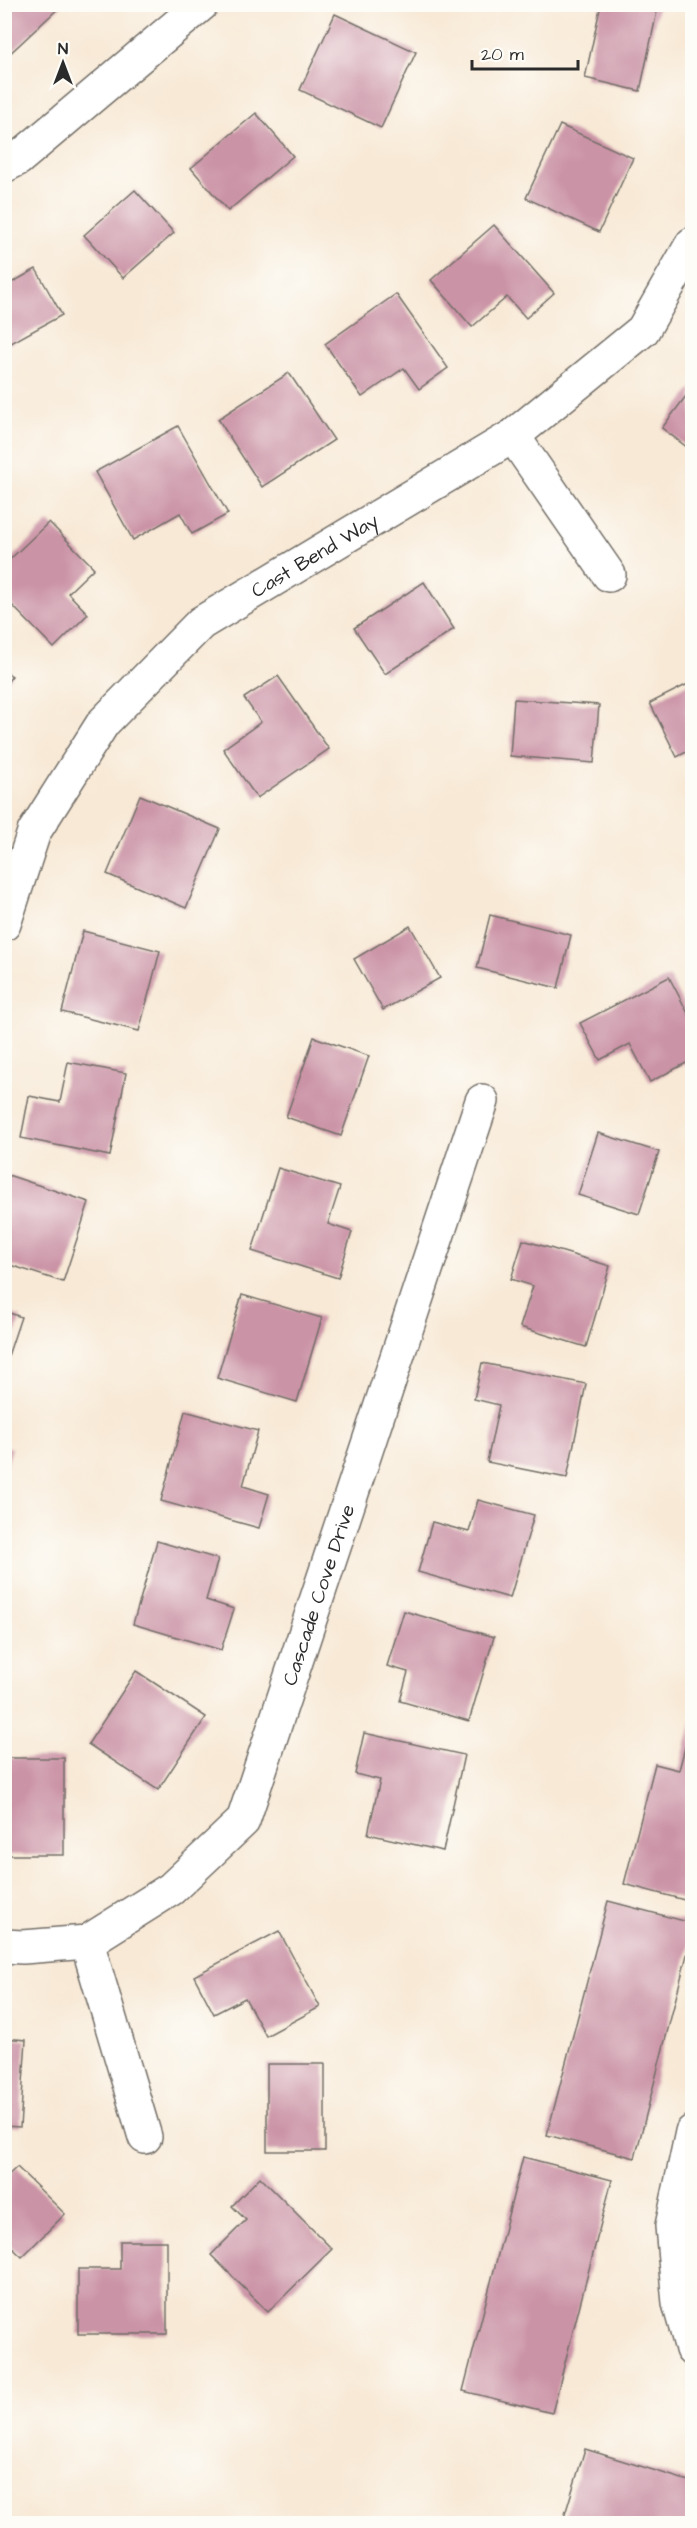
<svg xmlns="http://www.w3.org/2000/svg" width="697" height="2528" font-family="'Architects Daughter',sans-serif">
<rect width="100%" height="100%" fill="#fdfcf7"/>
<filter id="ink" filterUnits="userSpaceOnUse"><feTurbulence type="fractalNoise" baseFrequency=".0167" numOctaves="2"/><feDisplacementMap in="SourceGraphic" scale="12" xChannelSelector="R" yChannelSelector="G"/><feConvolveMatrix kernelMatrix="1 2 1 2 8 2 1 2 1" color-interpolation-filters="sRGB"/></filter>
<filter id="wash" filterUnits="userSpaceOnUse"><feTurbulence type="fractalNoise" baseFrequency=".008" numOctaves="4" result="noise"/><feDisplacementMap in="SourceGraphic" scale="24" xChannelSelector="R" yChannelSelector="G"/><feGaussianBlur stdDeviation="1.35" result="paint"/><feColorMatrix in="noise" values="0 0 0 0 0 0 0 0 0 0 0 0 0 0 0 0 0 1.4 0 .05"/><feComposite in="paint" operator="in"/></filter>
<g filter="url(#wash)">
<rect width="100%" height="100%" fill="#f8e9d6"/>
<g id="blocks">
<g fill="#ca93a6">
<path d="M4,4H63L4,59Z"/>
<path d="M601,4L658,7L640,91L585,78Z"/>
<path d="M335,14L416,52L381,128L300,90Z"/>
<path d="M256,113L293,156L228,211L191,168Z"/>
<path d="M560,125L633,158L599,232L526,198Z"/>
<path d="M135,190L174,233L123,278L84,235Z"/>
<path d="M494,225L554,293L526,318L507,297L472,327L431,280Z"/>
<path d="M36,269L62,315L4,347V287Z"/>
<path d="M396,294L448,368L419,389L404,368L362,397L325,344Z"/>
<path d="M289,373L334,440L262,487L218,419Z"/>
<path d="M692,388V451L662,428Z"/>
<path d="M178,426L228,514L192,534L180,513L133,540L95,472Z"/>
<path d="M49,522L94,568L68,593L88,614L54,648L4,597V565Z"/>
<path d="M424,582L454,629L385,674L354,628Z"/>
<path d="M4,671L12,676L4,687Z"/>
<path d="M278,676L329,749L257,798L223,749L261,722L244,698Z"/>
<path d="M692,682V749L677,757L650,703Z"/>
<path d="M514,699L599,705L594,763L510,756Z"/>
<path d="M140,795L220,829L186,908L107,874Z"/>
<path d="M490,915L571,935L558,988L477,968Z"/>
<path d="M410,926L440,978L383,1010L354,959Z"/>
<path d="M83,931L160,951L139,1031L62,1012Z"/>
<path d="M669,977L692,1021V1060L650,1082L630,1044L600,1060L580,1023Z"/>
<path d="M314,1037L369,1056L341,1136L286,1117Z"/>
<path d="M68,1062L126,1073L110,1156L21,1138L29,1096L60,1102Z"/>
<path d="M598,1133L659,1152L639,1214L578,1195Z"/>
<path d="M278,1168L340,1187L328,1224L352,1232L338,1278L252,1251Z"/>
<path d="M8,1175L89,1202L63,1282L4,1263V1186Z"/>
<path d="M523,1240L610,1266L586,1347L520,1327L533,1286L511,1279Z"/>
<path d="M242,1295L322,1318L297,1402L217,1378Z"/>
<path d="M4,1311L21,1317L5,1365H4Z"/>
<path d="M482,1363L586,1384L567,1478L487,1462L499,1405L474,1399Z"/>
<path d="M185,1411L258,1431L243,1486L269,1494L259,1528L161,1501Z"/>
<path d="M4,1446L12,1448L5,1473L4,1472Z"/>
<path d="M478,1500L534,1515L510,1598L418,1572L432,1522L469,1532Z"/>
<path d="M157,1541L218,1559L206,1600L234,1609L221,1650L133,1624Z"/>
<path d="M404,1611L494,1637L469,1721L400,1701L408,1672L387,1666Z"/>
<path d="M136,1671L206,1717L158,1790L88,1744Z"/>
<path d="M692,1721V1902L624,1884L655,1764L679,1770Z"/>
<path d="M364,1733L464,1755L443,1851L368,1834L380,1780L355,1774Z"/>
<rect x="4" y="1758" width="60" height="97"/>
<path d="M608,1901L692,1923V1935L635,2158L547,2135Z"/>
<path d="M279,1931L320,2007L266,2036L245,1998L214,2014L194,1976Z"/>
<path d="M4,2038L26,2040L20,2127L4,2126Z"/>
<rect x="267" y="2064" width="58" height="87"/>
<path d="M523,2157L612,2180L552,2413L463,2391Z"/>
<path d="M17,2167L65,2214L22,2257L4,2240V2179Z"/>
<path d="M260,2177L332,2249L268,2312L211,2255L246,2220L232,2206Z"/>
<path d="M120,2241H167V2334H78V2269H120Z"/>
<path d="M585,2449L692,2482V2524H562Z"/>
</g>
</g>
</g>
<g filter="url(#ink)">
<use href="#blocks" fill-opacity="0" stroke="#736e67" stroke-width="1.5"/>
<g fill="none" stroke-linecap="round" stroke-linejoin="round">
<defs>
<g id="minor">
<path d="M4,166L18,159L202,4"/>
<path d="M513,436L609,575"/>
<path id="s1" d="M4,924L34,832L103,723L201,623L513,436L643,330L692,244"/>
<path d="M87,1942L145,2137"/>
<path id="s2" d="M4,1946L23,1947L87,1942L171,1889L243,1821L482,1101"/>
<path d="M692,2132L672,2226L679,2303L692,2349"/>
</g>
</defs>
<use href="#minor" stroke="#736e67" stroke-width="36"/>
<use href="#minor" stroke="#fff" stroke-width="33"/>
</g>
</g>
<g text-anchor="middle" stroke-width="4.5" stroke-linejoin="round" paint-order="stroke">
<g font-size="20" fill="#2b2b2b" stroke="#fdfcf7">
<text dy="7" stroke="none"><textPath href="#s1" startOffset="498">Cast Bend Way</textPath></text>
<text dy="7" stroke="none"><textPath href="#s2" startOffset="520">Cascade Cove Drive</textPath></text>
</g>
</g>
<rect width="697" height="2528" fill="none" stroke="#fdfcf7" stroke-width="24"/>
<g transform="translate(63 63)" stroke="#fdfcf7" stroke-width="4.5" paint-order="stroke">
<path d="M0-4.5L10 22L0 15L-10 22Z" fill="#2b2b2b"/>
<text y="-9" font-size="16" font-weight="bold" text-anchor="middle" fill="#2b2b2b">N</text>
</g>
<path d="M472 60v9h106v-9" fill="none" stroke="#2b2b2b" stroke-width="3"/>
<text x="481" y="60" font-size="18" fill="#2b2b2b" stroke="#fdfcf7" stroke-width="4.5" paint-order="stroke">20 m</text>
</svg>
